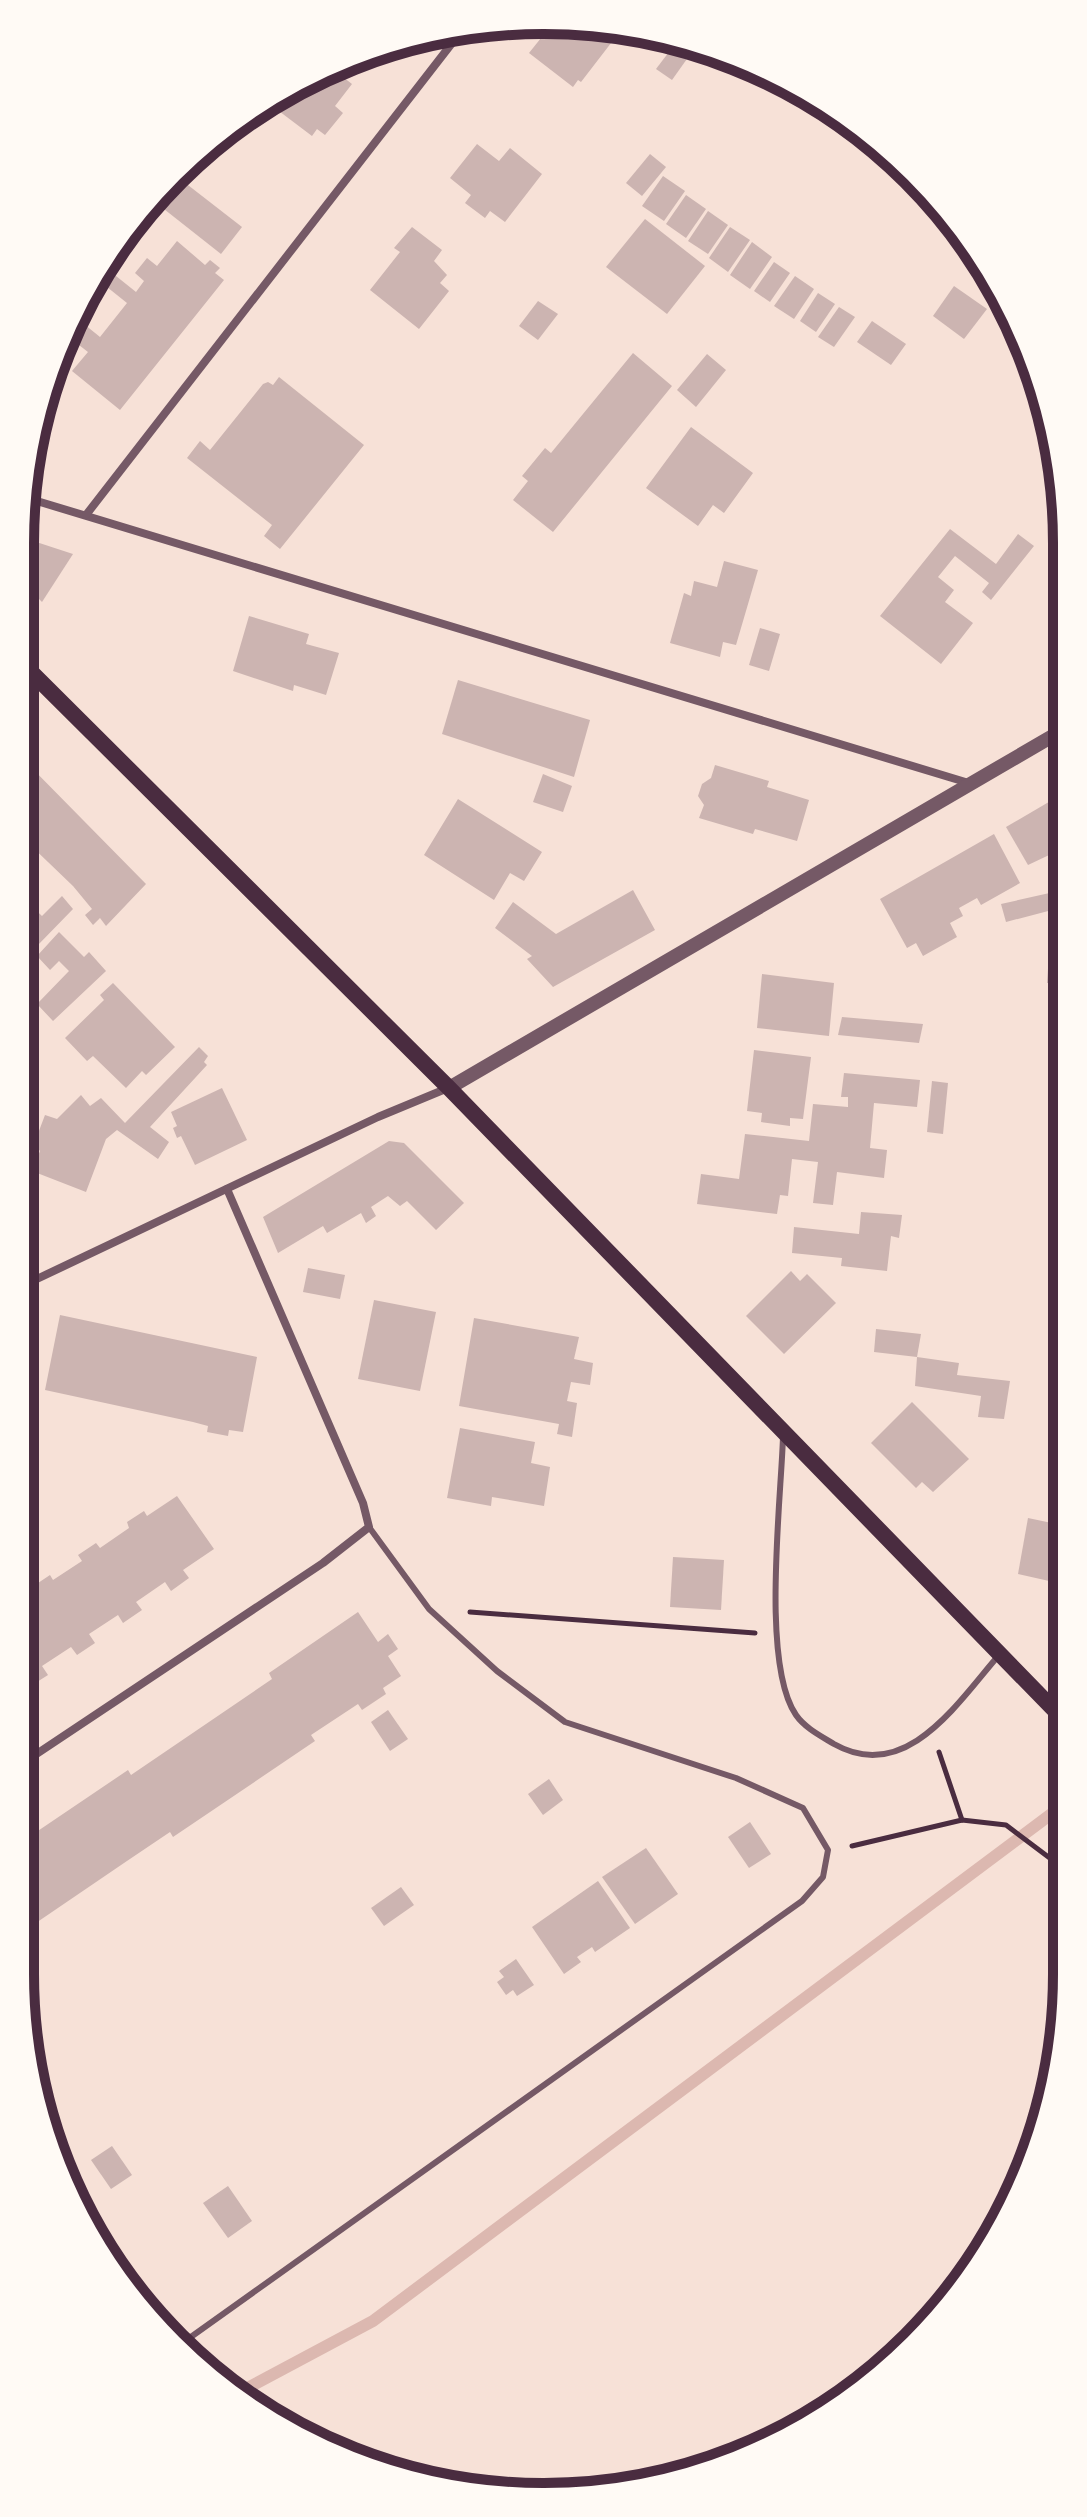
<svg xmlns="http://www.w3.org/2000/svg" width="1087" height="2517" font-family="'Work Sans',sans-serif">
<rect width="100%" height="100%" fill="#f7e1d7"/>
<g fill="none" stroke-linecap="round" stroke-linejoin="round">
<path stroke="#dcb8b0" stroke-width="12" d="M240,2392L373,2321L1066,1803"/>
</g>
<g fill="#ccb4b1">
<path d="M553,23L606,24L618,34L581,82L578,80L573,87L529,53Z"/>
<path d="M678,40L694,49L672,80L656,69Z"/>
<path d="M330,67L352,84L335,106L343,113L325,135L317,129L312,136L267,102Z"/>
<path d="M801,92L835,108L863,133L860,137Z"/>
<path d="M477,144L499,161L510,148L542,174L505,222L490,211L485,218L465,203L471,195L450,178Z"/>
<path d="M650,154L666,167L642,196L626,183Z"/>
<path d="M175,175L242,227L221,254L150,198Z"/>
<path d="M663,176L685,191L664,221L642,206Z"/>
<path d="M686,195L706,209L686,238L666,224Z"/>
<path d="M708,211L728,225L708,254L688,241Z"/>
<path d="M645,219L705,266L667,314L606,267Z"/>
<path d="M412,227L442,250L434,261L447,275L440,283L449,291L419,329L370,290L400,252L394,248Z"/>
<path d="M730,227L750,240L728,272L709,258Z"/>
<path d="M177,241L205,265L210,260L220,268L215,273L224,280L120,410L72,371L88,352L66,335L74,316L100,337L127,303L97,279L102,272L108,276L111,272L136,292L144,281L135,273L147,258L157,266Z"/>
<path d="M752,242L772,257L750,289L730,275Z"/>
<path d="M774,262L790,273L770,302L754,291Z"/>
<path d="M795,276L814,289L794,319L774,306Z"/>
<path d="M954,286L987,309L964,339L933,316Z"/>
<path d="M818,293L835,304L816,332L800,321Z"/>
<path d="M538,301L558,314L538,340L519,326Z"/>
<path d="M839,307L855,317L834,347L818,337Z"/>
<path d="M872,321L906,344L891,365L857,342Z"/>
<path d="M633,353L672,386L553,532L513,500L528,481L522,476L545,448L551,453Z"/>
<path d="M707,354L726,370L696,407L677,390Z"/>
<path d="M279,377L364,445L280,549L264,536L272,525L187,458L200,441L210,450L263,384L268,382L273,385Z"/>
<path d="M691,427L753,473L724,513L713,505L698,526L646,488Z"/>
<path d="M950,529L996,564L1018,534L1034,546L991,600L982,592L989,583L955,556L938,577L954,590L945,602L973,623L941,664L880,616Z"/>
<path d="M21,537L73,554L42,602L20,580Z"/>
<path d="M724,561L758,570L736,645L723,642L720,657L670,643L684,593L691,596L694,581L717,587Z"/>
<path d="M249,616L309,634L306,644L339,653L326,695L294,685L293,691L233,671Z"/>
<path d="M760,628L780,634L769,671L749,665Z"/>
<path d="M458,680L590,720L574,777L442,734Z"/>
<path d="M20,756L146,884L106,926L100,918L93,925L85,915L92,909L73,886L23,838L20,841Z"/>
<path d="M715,765L769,781L767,787L809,800L797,841L755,829L753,834L699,818L704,805L698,796L702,784L711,778Z"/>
<path d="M543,774L572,786L563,812L533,802Z"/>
<path d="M1059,796L1063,804L1064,848L1028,865L1006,827Z"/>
<path d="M458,799L542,852L524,881L510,873L494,900L424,855Z"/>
<path d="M994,834L1020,883L981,905L977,898L959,908L963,916L950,923L957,937L923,956L916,943L907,948L880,899Z"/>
<path d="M633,890L655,930L553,987L527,959L532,956L495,928L513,902L556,934Z"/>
<path d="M1054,892L1064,893V983H1047L1052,910L1006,922L1001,904Z"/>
<path d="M20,895L42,916L62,896L73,909L37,946L22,935L27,930L20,922Z"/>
<path d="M59,932L84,957L89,952L106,971L53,1021L37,1004L69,971L59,961L50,970L37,956Z"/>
<path d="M762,974L834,983L829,1036L757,1028Z"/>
<path d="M113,983L175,1047L146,1075L142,1071L126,1088L93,1056L87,1061L65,1038L104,1000L100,995Z"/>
<path d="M842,1017L923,1024L919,1043L838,1035Z"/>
<path d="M199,1047L208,1056L204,1062L207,1065L150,1127L169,1142L158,1159L117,1130L106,1139L86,1192L32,1171L40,1151L34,1144L45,1115L57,1119L81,1095L90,1106L101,1098L125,1123Z"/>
<path d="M754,1050L811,1057L803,1119L790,1118V1126L761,1122L762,1113L747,1111Z"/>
<path d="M844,1073L920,1080L917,1107L874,1103L870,1148L887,1150L884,1178L837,1172L833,1205L813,1203L818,1162L792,1159L788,1196L780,1195L777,1214L697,1204L701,1174L739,1179L745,1134L809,1141L813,1104L848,1107V1097H841Z"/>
<path d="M932,1081L948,1083L943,1134L927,1132Z"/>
<path d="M222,1088L247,1140L195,1165L181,1136L177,1138L173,1128L177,1126L171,1112Z"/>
<path d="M20,1104L37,1110L33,1124L20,1120Z"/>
<path d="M389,1141L404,1143L464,1203L436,1230L407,1201L400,1206L388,1196L371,1207L376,1216L366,1223L361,1213L327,1233L323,1226L278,1253L263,1217Z"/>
<path d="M861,1212L902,1215L899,1238L891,1236L887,1271L841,1266L842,1258L792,1253L794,1227L859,1234Z"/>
<path d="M20,1215L32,1240L20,1246Z"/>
<path d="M308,1268L345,1275L340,1299L303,1292Z"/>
<path d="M791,1271L800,1281L807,1274L836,1303L784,1354L746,1316Z"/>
<path d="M374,1300L436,1312L420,1391L358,1379Z"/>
<path d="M60,1315L257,1357L243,1432L229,1430L228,1436L207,1432L208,1426L193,1422L45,1390Z"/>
<path d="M474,1318L579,1337L574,1359L593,1363L590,1385L571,1382L567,1401L577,1403L572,1437L557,1434L559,1424L459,1406Z"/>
<path d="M876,1329L921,1334L917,1357L874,1352Z"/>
<path d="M917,1357L959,1363L957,1375L1010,1381L1004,1419L978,1417L981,1396L915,1386Z"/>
<path d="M912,1402L969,1459L933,1492L922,1482L916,1488L871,1443Z"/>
<path d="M460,1428L535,1442L531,1463L550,1467L544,1506L492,1497L491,1506L447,1498Z"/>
<path d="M177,1496L214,1549L183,1570L189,1578L171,1591L165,1582L136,1602L142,1610L123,1623L118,1615L89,1634L95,1643L77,1655L71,1647L42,1666L48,1675L29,1687L24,1679L20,1681V1603L35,1593L32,1587L50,1575L53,1580L82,1561L78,1555L96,1543L100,1548L129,1528L127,1522L144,1511L147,1516Z"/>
<path d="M1028,1518L1066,1526L1058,1583L1018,1574Z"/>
<path d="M673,1557L724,1560L721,1610L670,1607Z"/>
<path d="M358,1612L378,1642L388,1634L398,1649L388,1656L401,1676L383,1688L386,1694L362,1710L358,1704L311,1735L315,1741L173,1837L170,1832L124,1863L30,1927L34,1933L20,1942V1843L128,1770L131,1775L272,1679L269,1673Z"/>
<path d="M388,1710L408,1739L390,1751L371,1722Z"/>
<path d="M549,1779L563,1800L543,1815L528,1794Z"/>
<path d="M750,1822L771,1854L749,1868L728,1837Z"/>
<path d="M646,1848L678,1894L635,1924L602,1877Z"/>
<path d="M598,1881L630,1928L595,1952L592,1947L577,1957L581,1962L564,1974L532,1927Z"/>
<path d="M401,1887L414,1905L384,1926L371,1908Z"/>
<path d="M516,1959L534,1985L517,1996L513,1990L506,1995L497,1982L504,1977L499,1971Z"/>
<path d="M112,2146L132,2175L111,2189L91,2160Z"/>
<path d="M228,2186L252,2221L228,2238L203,2203Z"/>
</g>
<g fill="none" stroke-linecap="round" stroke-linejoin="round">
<g stroke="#4a2c40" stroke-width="5">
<path d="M470,1612L755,1633"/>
<path d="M939,1752L962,1820"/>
<path d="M852,1846L962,1820L1006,1825L1067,1871"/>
</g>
<g stroke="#755966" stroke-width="6">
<path d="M783,1437C781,1501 761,1664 796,1715C805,1728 821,1736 834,1744C906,1785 958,1702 999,1655"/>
<path d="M181,2344L802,1901L823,1877L828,1850L803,1808L736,1778L565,1722L497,1671L429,1609L369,1527"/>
</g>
<g stroke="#755966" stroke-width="8">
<path d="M27,498L972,784"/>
<path d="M86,515L463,29"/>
<path d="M20,1287L378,1117L448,1088"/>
<path d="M20,1765L323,1563L369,1527L363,1503L227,1189"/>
</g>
<path stroke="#755966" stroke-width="14" d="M449,1088L1063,730"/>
<path stroke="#4a2c40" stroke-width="16" d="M20,661L449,1088L1066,1722"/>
</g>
<path d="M0 0H1087V2517H0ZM543 34H544A509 509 0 0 1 1053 543V1974A509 509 0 0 1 544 2483H543A509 509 0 0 1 34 1974V543A509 509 0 0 1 543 34Z" fill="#fffaf5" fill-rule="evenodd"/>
<path fill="none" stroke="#4a2c40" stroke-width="10" d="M543 34H544A509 509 0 0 1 1053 543V1974A509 509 0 0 1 544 2483H543A509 509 0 0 1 34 1974V543A509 509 0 0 1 543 34Z"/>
</svg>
